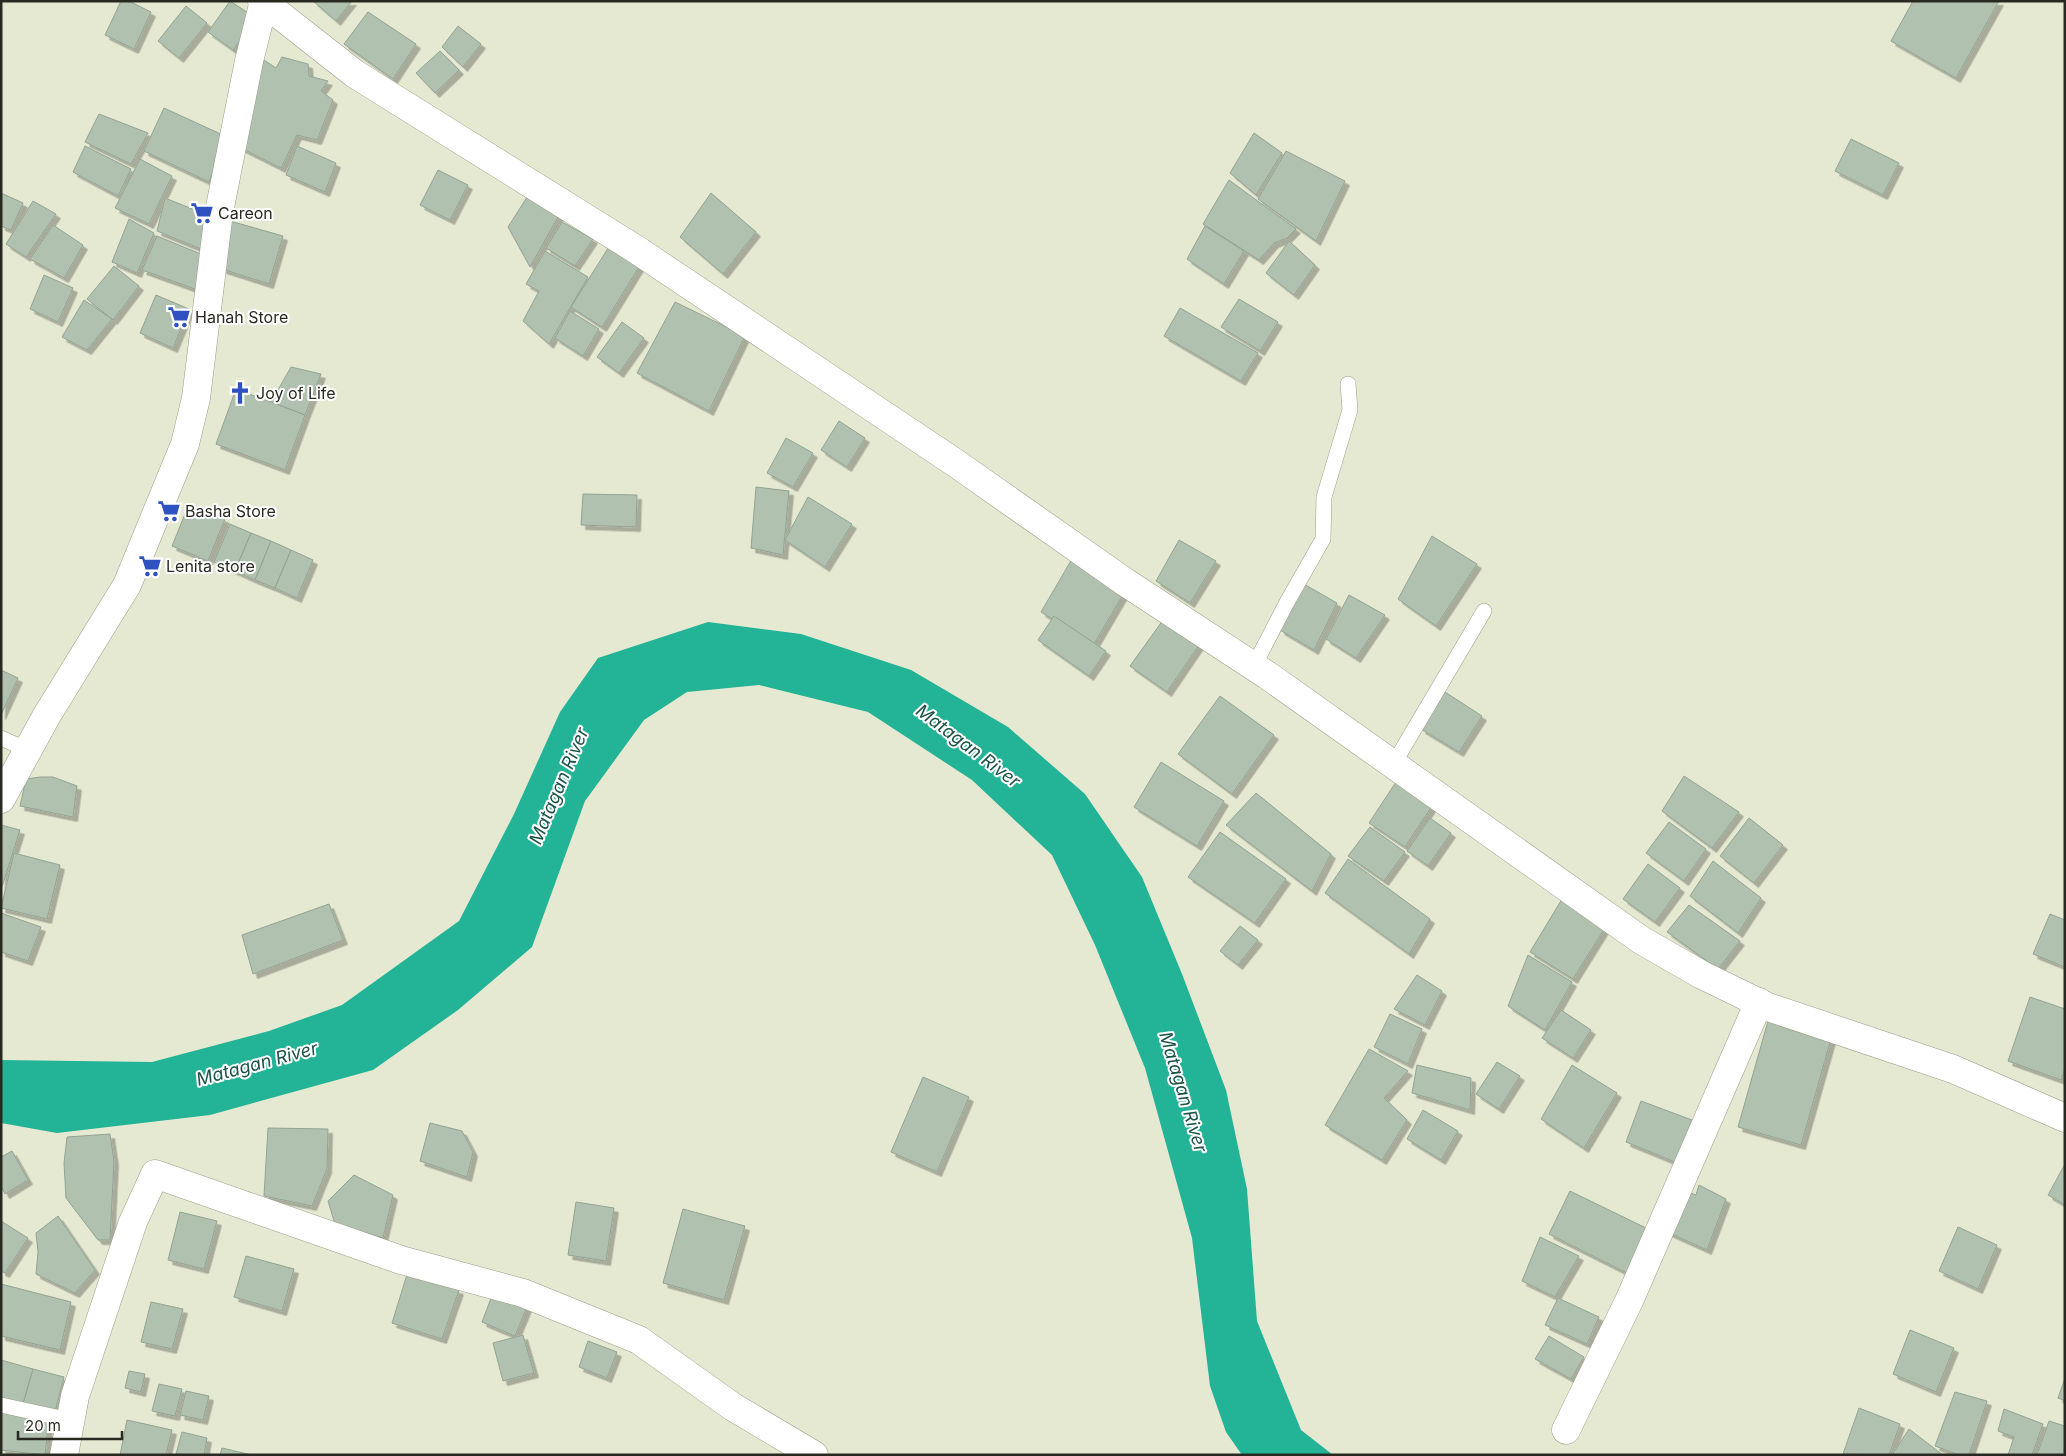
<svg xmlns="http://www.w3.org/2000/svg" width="2066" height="1456" font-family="Inter,sans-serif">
<defs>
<filter id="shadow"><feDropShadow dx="4.5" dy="4.5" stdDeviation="0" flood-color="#0004"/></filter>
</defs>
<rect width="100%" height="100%" fill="#e6e9d2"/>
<path fill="#23b396" d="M708,622L801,634L911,670L1008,727L1085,794L1142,877L1182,974L1226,1090L1247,1189L1257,1321L1301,1430L1333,1455H1242L1226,1432L1210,1386L1192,1238L1145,1068L1095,945L1052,855L972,780L868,712L759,685L687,692L644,720L585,801L532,947L458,1010L373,1070L210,1115L57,1133L1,1123V1060L152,1062L269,1031L342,1005L459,921L514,814L560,712L598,658Z"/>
<g fill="#b0c1b0" stroke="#92a392" filter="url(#shadow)">
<path d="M121,1H129L151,12L134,49L105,35Z"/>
<path d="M230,1L256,18L233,50L208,32Z"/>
<path d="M313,1H352L336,21Z"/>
<path d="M1913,1H1999L1956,78L1891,41Z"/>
<path d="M186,6L207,23L179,58L158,41Z"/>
<path d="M368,12L416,44L393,79L344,44Z"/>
<path d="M458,26L481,44L463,67L442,47Z"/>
<path d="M440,51L459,70L435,93L416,73Z"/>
<path d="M282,57L308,64L309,76L328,81L321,91L333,100L317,140L297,135L281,168L237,146L264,60L276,68Z"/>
<path d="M164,108L225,136L209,182L144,151Z"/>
<path d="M99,114L148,133L131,164L85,142Z"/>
<path d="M1254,133L1282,153L1256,195L1230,173Z"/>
<path d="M1851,139L1899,163L1883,195L1835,171Z"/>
<path d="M85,146L131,169L118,196L73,172Z"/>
<path d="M297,146L336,163L325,192L286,175Z"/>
<path d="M1286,151L1345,181L1316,241L1258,199Z"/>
<path d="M140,159L172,176L149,224L115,208Z"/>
<path d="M438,170L468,185L450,220L420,205Z"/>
<path d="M1229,180L1296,229L1287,238L1274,243L1259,260L1203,224Z"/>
<path d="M531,191L562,210L530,267L508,227Z"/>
<path d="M1,193L23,203L11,230L1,226Z"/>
<path d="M711,193L756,232L723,274L680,237Z"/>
<path d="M165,198L215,218L206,251L157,231Z"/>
<path d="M33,201L56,214L26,257L6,244Z"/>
<path d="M129,219L154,233L137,273L112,262Z"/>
<path d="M230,221L283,236L269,284L222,269Z"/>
<path d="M562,222L593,239L575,266L546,248Z"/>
<path d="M53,225L83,245L64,278L30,259Z"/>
<path d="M1205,226L1244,251L1224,284L1187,259Z"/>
<path d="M157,236L208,257L195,289L142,270Z"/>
<path d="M1289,241L1315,265L1294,295L1266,273Z"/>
<path d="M612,242L642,262L602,327L571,307Z"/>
<path d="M545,251L588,277L549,344L523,321L539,291L526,284Z"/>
<path d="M114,266L139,286L113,320L87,299Z"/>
<path d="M44,275L73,288L58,322L30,309Z"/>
<path d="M156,295L189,309L173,348L140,333Z"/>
<path d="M1239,299L1278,322L1260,351L1221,327Z"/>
<path d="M84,300L112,319L87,350L62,337Z"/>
<path d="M675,302L745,336L709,411L637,373Z"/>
<path d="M1180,308L1258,353L1241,381L1164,336Z"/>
<path d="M570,311L599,329L583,356L555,338Z"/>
<path d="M622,322L644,338L619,373L597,357Z"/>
<path d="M291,367L321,374L305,415L271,402Z"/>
<path d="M236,389L305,415L285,470L216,444Z"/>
<path d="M839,421L865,438L847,467L821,450Z"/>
<path d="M786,438L813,453L793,487L767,473Z"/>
<path d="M756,487L789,491L783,555L751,548Z"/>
<path d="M583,494L637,495L636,527L581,525Z"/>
<path d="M808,497L852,524L825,567L785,540Z"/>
<path d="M189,504L225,519L208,561L172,546Z"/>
<path d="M230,524L251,533L235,571L214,562Z"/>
<path d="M251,533L271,541L255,580L235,571Z"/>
<path d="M1432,536L1477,564L1436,626L1398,599Z"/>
<path d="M1179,540L1216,561L1190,603L1156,581Z"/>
<path d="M271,541L291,550L275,588L255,580Z"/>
<path d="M291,550L313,560L297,598L275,588Z"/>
<path d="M1072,559L1125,591L1094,644L1041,612Z"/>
<path d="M1302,583L1337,603L1314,650L1280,630Z"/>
<path d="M1349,595L1385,615L1356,658L1326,639Z"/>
<path d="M1054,616L1106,651L1089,676L1038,640Z"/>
<path d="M1163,620L1199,645L1167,692L1130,666Z"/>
<path d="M1,670L18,678L1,715Z"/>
<path d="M1445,692L1482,716L1459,752L1421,729Z"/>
<path d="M1220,696L1274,735L1232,794L1178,754Z"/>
<path d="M1161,762L1224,801L1197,846L1134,807Z"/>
<path d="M1684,776L1739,812L1712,848L1662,811Z"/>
<path d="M40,777H53L77,786L73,817L20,806L26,779Z"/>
<path d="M1396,782L1432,806L1405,847L1369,823Z"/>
<path d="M1256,793L1331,854L1312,891L1226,825Z"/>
<path d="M1430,818L1451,833L1428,866L1407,851Z"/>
<path d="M1749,818L1783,845L1754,883L1720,856Z"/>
<path d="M1669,822L1706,849L1684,881L1646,853Z"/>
<path d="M1,825L20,830L1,890Z"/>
<path d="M1370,827L1405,852L1384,881L1348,856Z"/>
<path d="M1220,832L1286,879L1255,923L1188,877Z"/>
<path d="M14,853L60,865L47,919L1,908Z"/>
<path d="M1348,859L1430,919L1409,954L1325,893Z"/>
<path d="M1713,861L1761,898L1738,933L1690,896Z"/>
<path d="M1648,864L1680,888L1655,922L1623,899Z"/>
<path d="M1562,899L1606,926L1573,979L1530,952Z"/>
<path d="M329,904L343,940L253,974L242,935Z"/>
<path d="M1689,905L1740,941L1718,969L1667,932Z"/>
<path d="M1,913L41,927L28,961L1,952Z"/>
<path d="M2050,914L2065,920V967L2033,954Z"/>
<path d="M1240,926L1258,940L1238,965L1220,951Z"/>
<path d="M1528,955L1572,982L1545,1030L1508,1006Z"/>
<path d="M1417,975L1442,991L1425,1025L1394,1009Z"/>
<path d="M2030,997L2065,1009V1068L2061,1080L2008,1061Z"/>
<path d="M1561,1010L1591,1030L1573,1058L1542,1038Z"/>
<path d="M1390,1014L1422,1029L1408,1064L1374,1047Z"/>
<path d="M1768,1021L1831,1039L1801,1145L1738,1127Z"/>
<path d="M1369,1049L1408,1071L1384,1098L1407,1120L1382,1160L1325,1125Z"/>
<path d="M1497,1062L1520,1076L1499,1109L1476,1094Z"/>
<path d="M1417,1065L1471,1078L1470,1110L1412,1093Z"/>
<path d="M1572,1065L1617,1093L1584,1148L1541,1119Z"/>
<path d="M923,1077L969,1097L937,1172L891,1152Z"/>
<path d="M1641,1101L1692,1120L1675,1162L1626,1142Z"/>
<path d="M1423,1110L1458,1131L1441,1160L1407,1139Z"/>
<path d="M430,1123L462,1131L473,1152L467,1177L420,1161Z"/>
<path d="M268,1128L328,1129L327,1169L312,1206L264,1196Z"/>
<path d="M110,1134L114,1161L110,1240H98L66,1198L64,1163L67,1137Z"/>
<path d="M12,1151L28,1180L5,1194L1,1186V1157Z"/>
<path d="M2065,1164V1205L2048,1195Z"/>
<path d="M354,1175L393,1195L383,1238L335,1224L328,1201Z"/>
<path d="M1699,1185L1726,1199L1707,1250L1665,1231L1682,1190L1696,1195Z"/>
<path d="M1570,1191L1648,1229L1627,1273L1549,1234Z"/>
<path d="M576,1202L614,1208L606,1261L568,1255Z"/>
<path d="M683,1209L745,1226L724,1300L663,1283Z"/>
<path d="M180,1212L217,1221L204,1269L168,1260Z"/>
<path d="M58,1216L95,1270L75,1293L36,1274L38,1252L36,1233Z"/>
<path d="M1,1221L28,1238L5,1273L1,1271Z"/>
<path d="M1958,1227L1997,1245L1978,1289L1939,1271Z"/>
<path d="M1540,1237L1579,1256L1555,1297L1522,1281Z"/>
<path d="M246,1256L294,1269L282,1311L234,1297Z"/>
<path d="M409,1268L436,1276L437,1284L459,1290L442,1339L392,1323Z"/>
<path d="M1,1284L71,1302L60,1350L1,1336Z"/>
<path d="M493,1293L527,1307L515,1336L482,1322Z"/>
<path d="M1558,1298L1599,1317L1587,1344L1545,1325Z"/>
<path d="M151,1302L183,1309L172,1349L141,1342Z"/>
<path d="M1910,1330L1954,1348L1936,1392L1893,1374Z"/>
<path d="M523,1335L534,1373L503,1381L493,1343Z"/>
<path d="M1549,1336L1584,1357L1571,1379L1535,1359Z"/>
<path d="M588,1341L617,1352L607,1378L579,1367Z"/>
<path d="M1,1360L33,1369L23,1404L1,1398Z"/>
<path d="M33,1369L64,1377L55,1412L23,1404Z"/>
<path d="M129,1371L145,1374L141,1392L125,1388Z"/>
<path d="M2065,1378V1401L2058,1398Z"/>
<path d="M159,1384L182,1389L175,1416L152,1411Z"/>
<path d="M186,1391L209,1396L203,1420L180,1415Z"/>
<path d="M1955,1392L1987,1401L1969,1455H1959L1935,1446Z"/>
<path d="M1859,1408L1900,1424L1889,1455L1843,1454Z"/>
<path d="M1,1409L49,1418L45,1455L1,1450Z"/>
<path d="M2004,1409L2043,1424L2032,1455H2008L2014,1437L1998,1431Z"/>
<path d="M127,1420L172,1430L166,1455H120Z"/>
<path d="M2049,1421L2065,1426V1455H2037Z"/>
<path d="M1909,1429L1943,1455H1892Z"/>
<path d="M182,1432L207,1438L204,1455L176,1454Z"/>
<path d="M222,1448L252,1455H220Z"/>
</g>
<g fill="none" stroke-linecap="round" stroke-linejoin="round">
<defs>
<g id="service">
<path d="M1254,666L1286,604L1323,539L1324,497L1350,410L1348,384"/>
<path d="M1,738L28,750"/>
<path d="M1393,765L1484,611"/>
<path d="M1,1405L70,1420"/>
</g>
<g id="minor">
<path d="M262,1L355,74L637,250L954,462L1125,582L1267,675L1641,940L1702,975L1768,1007L1953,1069L2065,1118"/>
<path d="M1,799L47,715L127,585L185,444L196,398L219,212L249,61L264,1"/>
<path d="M1566,1430L1629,1301L1759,1002"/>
<path d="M64,1455L75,1396L133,1222L155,1174L401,1260L523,1293L639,1340L733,1407L814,1455"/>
</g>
</defs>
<use href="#service" stroke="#999c86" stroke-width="16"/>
<use href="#minor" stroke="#999c86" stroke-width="29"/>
<use href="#service" stroke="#fff" stroke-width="15"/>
<use href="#minor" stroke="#fff" stroke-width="28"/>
</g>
<defs>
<symbol id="supermarket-bare" viewBox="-9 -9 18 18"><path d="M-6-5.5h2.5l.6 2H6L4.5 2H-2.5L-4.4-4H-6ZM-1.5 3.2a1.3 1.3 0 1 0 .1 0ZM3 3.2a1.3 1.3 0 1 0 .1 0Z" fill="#2e52c1" stroke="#fff" stroke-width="2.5" paint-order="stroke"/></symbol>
<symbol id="church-bare" viewBox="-9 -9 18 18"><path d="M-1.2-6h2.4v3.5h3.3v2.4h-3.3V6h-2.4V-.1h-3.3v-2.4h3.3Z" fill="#2e52c1" stroke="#fff" stroke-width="2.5" paint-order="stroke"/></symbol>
</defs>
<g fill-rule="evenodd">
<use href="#supermarket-bare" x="186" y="197" width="32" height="32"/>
<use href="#supermarket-bare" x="163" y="301" width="32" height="32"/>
<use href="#church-bare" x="224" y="377" width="32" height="32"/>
<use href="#supermarket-bare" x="153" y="495" width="32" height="32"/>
<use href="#supermarket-bare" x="134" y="550" width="32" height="32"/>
</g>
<g text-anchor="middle" stroke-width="4" stroke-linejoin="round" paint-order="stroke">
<g font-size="16" fill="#282a21" stroke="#fff" text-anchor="start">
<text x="218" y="219">Careon</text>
<text x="195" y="323">Hanah Store</text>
<text x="256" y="399">Joy of Life</text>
<text x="185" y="517">Basha Store</text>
<text x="166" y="572">Lenita store</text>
</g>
<g font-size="18" font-style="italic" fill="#1c5246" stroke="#fff">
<text transform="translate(968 746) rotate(37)" y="6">Matagan River</text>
<text transform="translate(559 786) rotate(-67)" y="6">Matagan River</text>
<text transform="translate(257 1064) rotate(-15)" y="6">Matagan River</text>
<text transform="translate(1183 1092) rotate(73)" y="6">Matagan River</text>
</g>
</g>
<rect width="2066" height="1456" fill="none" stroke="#282a21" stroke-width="5"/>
<path d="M18 1431v8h104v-8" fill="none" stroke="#282a21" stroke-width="2.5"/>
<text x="25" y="1431" font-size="15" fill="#282a21" stroke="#ffffff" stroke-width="4" paint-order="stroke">20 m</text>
</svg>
